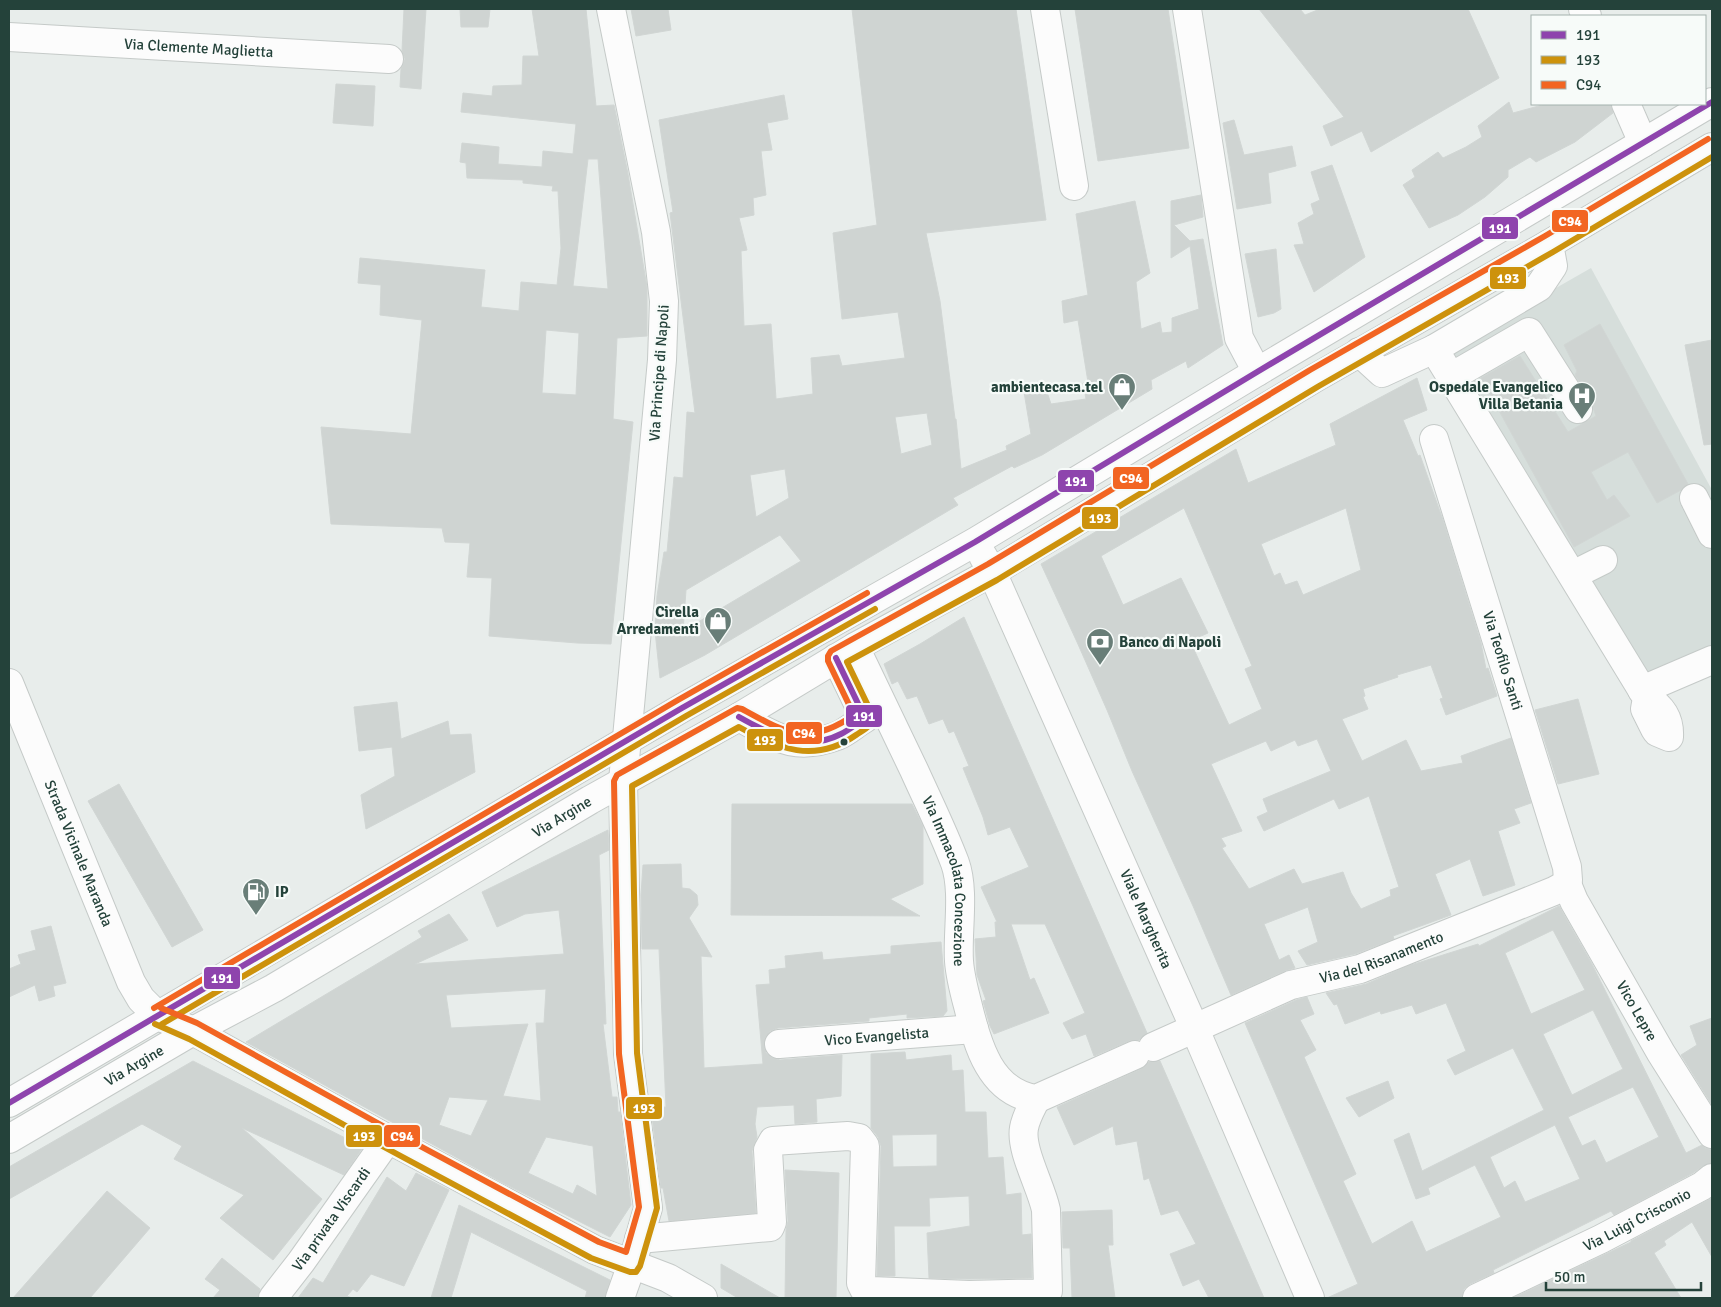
<svg xmlns="http://www.w3.org/2000/svg" width="1721" height="1307" font-family="Signika,sans-serif">
<rect width="100%" height="100%" fill="#e8edeb"/>
<path fill="#d6dedb" d="M1591,268L1712,490V668L1659,693L1446,351Z"/>
<g fill="#cfd4d2" stroke="#d1d6d4" fill-rule="evenodd">
<path d="M404,9H426L421,89L400,87L401,69L405,59L402,51Z"/>
<path d="M460,9H490L488,27H461Z"/>
<path d="M532,9H586L596,106L614,105L628,174L647,287V336L617,338L613,419L633,422L611,644L577,643L489,636L492,578L467,577L470,543L445,542L442,528L331,524L321,427L411,434L422,320L380,315L381,285L358,283L360,258L485,270L481,307L519,311L521,282L557,285L561,248L558,191H552L553,186L523,183V180L467,178L466,163L460,162L462,143L499,147L498,164L542,167L543,151L573,154L576,124L461,112L463,93L492,96L493,86L522,85L523,56H539ZM588,159H598L608,289L573,286ZM546,330L579,333L576,395L542,393Z"/>
<path d="M631,9H668L671,30L636,36Z"/>
<path d="M852,9H1016L1046,220L926,233L940,301L955,419H956L961,469L1007,450L1006,446L1031,434L1024,392L1045,386L1051,404L1086,399L1083,383L1088,382L1078,320L1064,323L1062,301L1088,295L1076,214L1135,201L1150,273L1136,282L1141,329L1160,322L1162,333L1172,332V318L1199,309L1190,246L1171,258V201L1201,195L1203,217L1174,225L1190,241L1203,239L1223,345L1188,368L1186,361L1151,380L1152,389L1042,455L1014,468L1012,466L953,498L958,505L705,655L660,678L655,631L657,596L664,552H667L674,477L683,478L687,412L695,413L670,213L673,212L659,120L784,95L788,119L767,123L772,150L761,151L766,195L753,198L754,215L739,218L747,250L741,251L744,326L771,324L776,399L813,394L811,358L839,355L842,366L905,358L898,312L842,319L833,233L877,225ZM927,413L932,445L901,454L895,417ZM785,469L789,498L756,517L750,475ZM780,535L801,561L683,631L686,590Z"/>
<path d="M1075,9H1168L1189,148L1098,161Z"/>
<path d="M1259,9H1300L1305,15L1320,9H1468L1499,78L1371,152L1362,131L1331,146L1323,126L1344,117Z"/>
<path d="M336,84L375,86L373,126L333,123Z"/>
<path d="M1509,102L1513,113L1546,104H1611L1613,113L1575,142L1536,162L1530,157L1508,170V177L1485,197L1458,215L1429,228L1403,185L1415,177L1412,170L1438,152L1443,158L1466,147L1482,137L1478,126Z"/>
<path d="M1234,120L1244,155L1292,146L1296,166L1268,173L1271,203L1237,209L1223,123Z"/>
<path d="M1332,165L1365,257L1314,292L1294,245L1304,244L1298,223L1314,214L1311,204L1320,200L1311,172Z"/>
<path d="M1276,249L1281,309L1274,313L1258,317L1245,254Z"/>
<path d="M1600,324L1688,484L1681,490L1657,503L1628,452L1591,472L1607,500L1614,495L1630,516L1574,547L1481,378L1520,356L1568,432L1596,416L1591,401L1575,375L1577,371L1564,345Z"/>
<path d="M1712,340V444L1704,445L1685,345Z"/>
<path d="M1417,378L1427,410L1403,420L1418,456L1420,455L1443,520L1481,643L1486,669L1488,668L1497,696L1446,715L1440,699L1443,698L1431,665L1397,675L1398,677L1363,689L1365,696L1363,697L1368,709L1342,719L1362,761L1406,740L1421,771L1463,763L1461,756L1511,738L1531,803L1514,809L1520,823L1498,831L1515,885L1483,896L1470,859L1435,874L1451,915L1393,936L1394,939L1355,954L1307,965L1298,951L1318,942L1308,907L1264,924L1279,960L1289,955L1295,968L1285,971L1231,995L1193,906L1132,771L1107,710L1077,642L1041,564L1236,449L1248,483L1336,445L1330,424ZM1184,508L1252,666L1245,669L1262,709L1229,725L1190,641L1208,633L1181,578L1123,605L1101,556ZM1346,508L1361,570L1303,595L1297,581L1285,585L1280,573L1274,576L1261,544ZM1317,739L1331,771L1263,799L1268,812L1257,817L1264,831L1334,799L1339,809L1369,796L1399,887L1390,890L1391,896L1361,909L1351,893L1343,872L1302,884L1294,869L1249,889L1222,848L1226,846L1221,838L1242,831L1211,764L1266,741L1271,751L1295,740L1298,746Z"/>
<path d="M964,617L1147,1033L1139,1040L1129,1041L1094,1056L1086,1034L1072,1039L1063,1023L1085,1013L1045,924H1011L1030,980L1034,978L1049,1013L994,1034L990,1026L983,1001L986,1000L977,975L975,939L996,937L995,922H997L981,887L1029,867L1010,827L988,835L983,817L963,768L969,766L954,731L949,733L943,719L929,724L917,696L907,699L898,681L892,684L884,664L920,644Z"/>
<path d="M1578,699L1599,774L1558,784L1535,710Z"/>
<path d="M397,702L401,739L448,721L450,735L471,734L475,772L366,829L361,795L395,776L392,747L359,751L354,707Z"/>
<path d="M119,784L203,930L172,947L88,801Z"/>
<path d="M732,804H912L923,826V884L890,899L920,916L731,915Z"/>
<path d="M608,830L609,850L599,855L606,1024H603L612,1097H617L618,1112H620L631,1205L610,1237L503,1183L246,1042L422,937L418,931L449,914L468,940L415,964L564,954L559,910L525,914L497,927L482,892ZM546,989L544,1023H536L541,1101L503,1096L528,1024L451,1028L446,995ZM449,1097L488,1100L471,1136L439,1125ZM546,1137L593,1146L597,1196L577,1185L573,1194L528,1173Z"/>
<path d="M681,864L682,888L690,889L697,895L698,905L689,918L712,957L701,956L704,1068L763,1064L756,985L770,984L769,970L786,968L785,956L822,952L823,960L891,954V946L941,942L947,1011L943,1016L907,1018V1014L869,1018V1021L778,1028L770,1031L765,1038L764,1046L766,1053L773,1058L780,1060L842,1055L841,1096L816,1099L817,1122L795,1124L794,1105L757,1107L755,1124L757,1137L752,1151L756,1213L669,1221L663,1188H661L651,1108L666,1107L659,949H642L641,895L643,865Z"/>
<path d="M1559,906L1592,964L1686,1153L1702,1145L1705,1148L1712,1150V1163L1703,1166L1693,1173L1614,1215L1611,1211L1493,1270L1494,1273L1470,1284L1464,1289L1462,1298H1327L1358,1284L1245,1023L1296,1000L1307,997L1314,1014L1300,1020L1316,1050L1304,1057L1356,1174L1343,1181L1372,1244L1412,1221L1426,1252L1501,1217L1475,1165L1428,1188L1430,1194L1416,1199L1394,1140L1409,1133L1422,1171L1544,1110L1513,1048L1455,1075L1447,1060L1466,1051L1446,1003L1416,1014L1412,1005L1381,1014L1380,1011L1345,1024L1337,1004L1334,1005L1326,993L1366,984L1408,966L1478,944L1479,946ZM1553,930L1585,990L1531,1014L1505,953ZM1593,1010L1623,1069L1572,1095L1543,1034ZM1633,1087L1659,1137L1606,1163L1595,1140L1582,1146L1568,1117ZM1555,1125L1580,1179L1525,1202L1515,1181L1504,1188L1490,1157Z"/>
<path d="M51,926L66,983L53,986L55,996L39,1001L35,985L9,997V969L21,964L18,955L36,950L31,931Z"/>
<path d="M1712,1018V1105L1681,1055L1697,1045L1690,1026Z"/>
<path d="M905,1052L906,1060L951,1055L952,1071L963,1070L965,1112H986L988,1158L1003,1157L1006,1195L1021,1193L1022,1235L1031,1234L1032,1278L969,1279L929,1278L927,1233L970,1226L969,1196L929,1198L930,1226H894L895,1276H877L881,1146L878,1137L871,1128V1054ZM937,1134V1166L893,1167L892,1135Z"/>
<path d="M193,1061L363,1147L344,1175L242,1128L322,1199L273,1260L220,1218L244,1195L174,1159L182,1146L142,1124L9,1199V1167Z"/>
<path d="M1160,1061L1264,1298H1209L1199,1279L1183,1286L1170,1254L1196,1244L1178,1210L1161,1215L1149,1178L1144,1180L1137,1141L1116,1145L1113,1126L1074,1145L1057,1107L1141,1069L1149,1062Z"/>
<path d="M1388,1081L1394,1098L1359,1117L1346,1098Z"/>
<path d="M785,1170L839,1173L836,1298H785L786,1230L788,1221Z"/>
<path d="M416,1173L449,1190L404,1286L371,1274L357,1292L353,1289L347,1296L352,1298H298L313,1278L323,1283L387,1177L406,1191Z"/>
<path d="M107,1191L150,1228L90,1298H13Z"/>
<path d="M1712,1198V1257L1692,1222L1664,1241L1666,1245L1654,1253L1681,1298H1513L1631,1242V1241Z"/>
<path d="M459,1205L610,1280L605,1298H585L587,1291L471,1232L451,1298H431Z"/>
<path d="M1112,1210L1113,1245H1108L1115,1298H1072L1070,1248H1063L1062,1212Z"/>
<path d="M222,1258L260,1289L258,1298H213L220,1290L205,1279Z"/>
<path d="M721,1264L780,1298H738L721,1288Z"/>
</g>
<g fill="none" stroke-linecap="round" stroke-linejoin="round">
<defs>
<g id="minor">
<path d="M611,9L656,232L664,301L662,360L623,781L628,1054L648,1208L632,1264L620,1298"/>
<path d="M1045,9L1074,186"/>
<path d="M1187,9L1239,338L1257,372"/>
<path d="M1583,9L1587,16"/>
<path id="s1" d="M9,37L389,59"/>
<path d="M1626,104L1643,143"/>
<path d="M1434,349L1647,698C1662,707 1670,719 1669,737L1657,732L1655,729L1645,709L1647,698"/>
<path d="M1359,352L1382,373L1434,349L1539,287L1553,266L1549,244"/>
<path d="M1451,377L1529,332L1578,409"/>
<path id="s2" d="M1434,439L1567,867L1568,880L1567,884"/>
<path d="M1694,498L1712,534"/>
<path id="s3" d="M983,556L992,572L1194,1027L1310,1298"/>
<path d="M1573,575L1603,560"/>
<path id="s4" d="M855,647C875,688 894,729 914,770C928,801 943,831 955,863C965,891 957,932 959,961C960,976 964,991 968,1006C978,1046 990,1092 1036,1099L1135,1055"/>
<path id="s5" d="M9,683L131,982L141,999L158,1016L193,1031L388,1139L595,1250L668,1278L703,1298"/>
<path d="M1642,690L1712,660"/>
<path d="M739,717C776,737 794,752 837,736C847,732 855,724 864,719V716L836,658"/>
<path id="s6" d="M1567,884L1574,901L1661,1053L1712,1134"/>
<path id="s7" d="M779,1044L974,1029"/>
<path id="s8" d="M1153,1047L1291,985L1360,969L1554,891L1567,884"/>
<path d="M9,1103L682,708L975,542L1257,372L1712,102"/>
<path id="s9" d="M9,1139L193,1031L274,988L590,800L739,717L855,647L992,572L1315,378L1549,244L1712,147"/>
<path d="M639,1239L770,1227L772,1222L768,1150L773,1141L848,1136L859,1138L865,1146L861,1283L864,1289L871,1291L969,1295L1046,1293L1048,1291L1046,1210C1041,1186 1020,1150 1024,1128C1026,1117 1031,1109 1036,1099"/>
<path id="s10" d="M273,1298L301,1262L388,1139"/>
<path id="s11" d="M1477,1298L1601,1239L1702,1186L1712,1178"/>
</g>
</defs>
<use href="#minor" stroke="#c5cac8" stroke-width="30"/>
<use href="#minor" stroke="#fcfcfc" stroke-width="28"/>
<defs>
<g id="bus-1">
<path d="M739,717C771,735 804,753 841,734C849,730 856,724 864,719V716L836,658"/>
<path d="M9,1103L682,708L975,542L1257,372L1712,102"/>
</g>
<g id="bus-2">
<path d="M155,1024L189,1039L384,1147L591,1258L630,1272H636L640,1266L657,1208L637,1053L632,786L739,727C778,749 815,764 856,735C863,730 873,726 873,716L847,662L997,580L1319,386L1553,252L1712,157"/>
<path d="M162,1024L686,716L875,609"/>
</g>
<g id="bus-3">
<path d="M154,1008L678,700L867,593"/>
<path d="M161,1008L197,1023L392,1131L599,1242L626,1252L639,1207L619,1054L614,781L617,775L737,708L742,709C786,733 808,747 854,715L828,661V656L831,651L988,564L1310,370L1545,236L1708,139"/>
</g>
</defs>
<use href="#bus-1" stroke="#f7fbf9" stroke-width="10"/>
<use href="#bus-2" stroke="#f7fbf9" stroke-width="10"/>
<use href="#bus-3" stroke="#f7fbf9" stroke-width="10"/>
<use href="#bus-1" stroke="#8e44ad" stroke-width="6"/>
<use href="#bus-2" stroke="#cd920c" stroke-width="6"/>
<use href="#bus-3" stroke="#f26522" stroke-width="6"/>
</g>
<defs>
<symbol id="shop-pin" viewBox="-11 -11 22 30"><path d="M0 17L-7.5 6A9.5 9.5 0 1 1 7.5 6Z" fill="#697e78" stroke="#f7fbf9"/><path d="M-5-2.5h2.3a2.7 3.5 0 0 1 5.4 0H5L5.5 6h-11ZM-1.5-2.5h3a1.5 2.3 0 0 0-3 0Z" fill="#fff"/></symbol>
<symbol id="hospital-pin" viewBox="-11 -11 22 30"><path d="M0 17L-7.5 6A9.5 9.5 0 1 1 7.5 6Z" fill="#697e78" stroke="#f7fbf9"/><path d="M-5-5h3v3.5h4V-5h3V5h-3V1.5h-4V5h-3Z" fill="#fff"/></symbol>
<symbol id="bank-pin" viewBox="-11 -11 22 30"><path d="M0 17L-7.5 6A9.5 9.5 0 1 1 7.5 6Z" fill="#697e78" stroke="#f7fbf9"/><path d="M-6-4H6V4H-6ZM0-2.3a2.3 2.3 0 1 0 0 4.6a2.3 2.3 0 1 0 0-4.6Z" fill="#fff"/></symbol>
<symbol id="fuel-pin" viewBox="-11 -11 22 30"><path d="M0 17L-7.5 6A9.5 9.5 0 1 1 7.5 6Z" fill="#697e78" stroke="#f7fbf9"/><path d="M-5.5-6h7V0h2V4h1.3V-2.5L3-4.5l.8-.8L6-3V5H2.5V1h-1V6h-7ZM-4.2-4.7v3.2H.2V-4.7Z" fill="#fff"/></symbol>
</defs>
<g fill-rule="evenodd">
<use href="#shop-pin" x="1106" y="371" width="32" height="43"/>
<use href="#hospital-pin" x="1566" y="380" width="32" height="43"/>
<use href="#shop-pin" x="702" y="605" width="32" height="43"/>
<use href="#bank-pin" x="1084" y="626" width="32" height="43"/>
<use href="#fuel-pin" x="240" y="876" width="32" height="43"/>
</g>
<circle fill="#24423a" stroke="#f7fbf9" stroke-width="2" cx="844" cy="742" r="4.5"/>
<g text-anchor="middle" stroke-width="4.5" stroke-linejoin="round" paint-order="stroke">
<g font-size="15" fill="#24423a" stroke="#f7fbf9">
<text dy="5" stroke="none"><textPath href="#s1" startOffset="190">Via Clemente Maglietta</textPath></text>
<text transform="translate(659 373) rotate(-86)" y="5">Via Principe di Napoli</text>
<text dy="5" stroke="none"><textPath href="#s2" startOffset="232">Via Teofilo Santi</textPath></text>
<text dy="5" stroke="none"><textPath href="#s9" startOffset="640">Via Argine</textPath></text>
<text dy="5" stroke="none"><textPath href="#s5" startOffset="184">Strada Vicinale Maranda</textPath></text>
<text dy="5" stroke="none"><textPath href="#s4" startOffset="254">Via Immacolata Concezione</textPath></text>
<text dy="5" stroke="none"><textPath href="#s3" startOffset="398">Viale Margherita</textPath></text>
<text dy="5" stroke="none"><textPath href="#s8" startOffset="246">Via del Risanamento</textPath></text>
<text dy="5" stroke="none"><textPath href="#s6" startOffset="145">Vico Lepre</textPath></text>
<text dy="5" stroke="none"><textPath href="#s7" startOffset="98">Vico Evangelista</textPath></text>
<text dy="5" stroke="none"><textPath href="#s9" startOffset="145">Via Argine</textPath></text>
<text dy="5" stroke="none"><textPath href="#s10" startOffset="98">Via privata Viscardi</textPath></text>
<text dy="5" stroke="none"><textPath href="#s11" startOffset="178">Via Luigi Crisconio</textPath></text>
</g>
<g font-size="15" font-weight="bold" fill="#24423a" stroke="#f7fbf9" text-anchor="end">
<text x="1103" y="392">ambientecasa.tel</text>
<text x="1563" y="392">Ospedale Evangelico<tspan x="1563" dy="17">Villa Betania</tspan></text>
<text x="699" y="617">Cirella<tspan x="699" dy="17">Arredamenti</tspan></text>
<text x="1119" y="647" text-anchor="start">Banco di Napoli</text>
<text x="275" y="897" text-anchor="start">IP</text>
</g>
</g>
<g stroke="#f7fbf9" stroke-width="2">
<rect x="1551" y="209" width="38" height="24" rx="5" fill="#f26522"/>
<rect x="1481" y="216" width="38" height="24" rx="5" fill="#8e44ad"/>
<rect x="1489" y="266" width="38" height="24" rx="5" fill="#cd920c"/>
<rect x="1112" y="466" width="38" height="24" rx="5" fill="#f26522"/>
<rect x="1057" y="469" width="38" height="24" rx="5" fill="#8e44ad"/>
<rect x="1081" y="506" width="38" height="24" rx="5" fill="#cd920c"/>
<rect x="845" y="704" width="38" height="24" rx="5" fill="#8e44ad"/>
<rect x="785" y="721" width="38" height="24" rx="5" fill="#f26522"/>
<rect x="746" y="728" width="38" height="24" rx="5" fill="#cd920c"/>
<rect x="203" y="966" width="38" height="24" rx="5" fill="#8e44ad"/>
<rect x="625" y="1096" width="38" height="24" rx="5" fill="#cd920c"/>
<rect x="345" y="1124" width="38" height="24" rx="5" fill="#cd920c"/>
<rect x="383" y="1124" width="38" height="24" rx="5" fill="#f26522"/>
</g>
<g font-size="14" text-anchor="middle" font-weight="bold" fill="#fff">
<text x="1570" y="226">C94</text>
<text x="1500" y="233">191</text>
<text x="1508" y="283">193</text>
<text x="1131" y="483">C94</text>
<text x="1076" y="486">191</text>
<text x="1100" y="523">193</text>
<text x="864" y="721">191</text>
<text x="804" y="738">C94</text>
<text x="765" y="745">193</text>
<text x="222" y="983">191</text>
<text x="644" y="1113">193</text>
<text x="364" y="1141">193</text>
<text x="402" y="1141">C94</text>
</g>
<rect width="1721" height="1307" fill="none" stroke="#24423a" stroke-width="20"/>
<rect x="1531" y="15" width="175" height="90" fill="#f7fbf9" stroke="#a3b1ad"/>
<rect x="1541" y="31" width="25" height="8" fill="#8e44ad" stroke="#a3b1ad"/>
<text x="1576" y="40" font-size="15" fill="#24423a">191</text>
<rect x="1541" y="56" width="25" height="8" fill="#cd920c" stroke="#a3b1ad"/>
<text x="1576" y="65" font-size="15" fill="#24423a">193</text>
<rect x="1541" y="81" width="25" height="8" fill="#f26522" stroke="#a3b1ad"/>
<text x="1576" y="90" font-size="15" fill="#24423a">C94</text>
<path d="M1546 1282v8h155v-8" fill="none" stroke="#24423a" stroke-width="2.5"/>
<text x="1554" y="1282" font-size="15" fill="#24423a" stroke="#f7fbf9" stroke-width="4" paint-order="stroke">50 m</text>
</svg>
